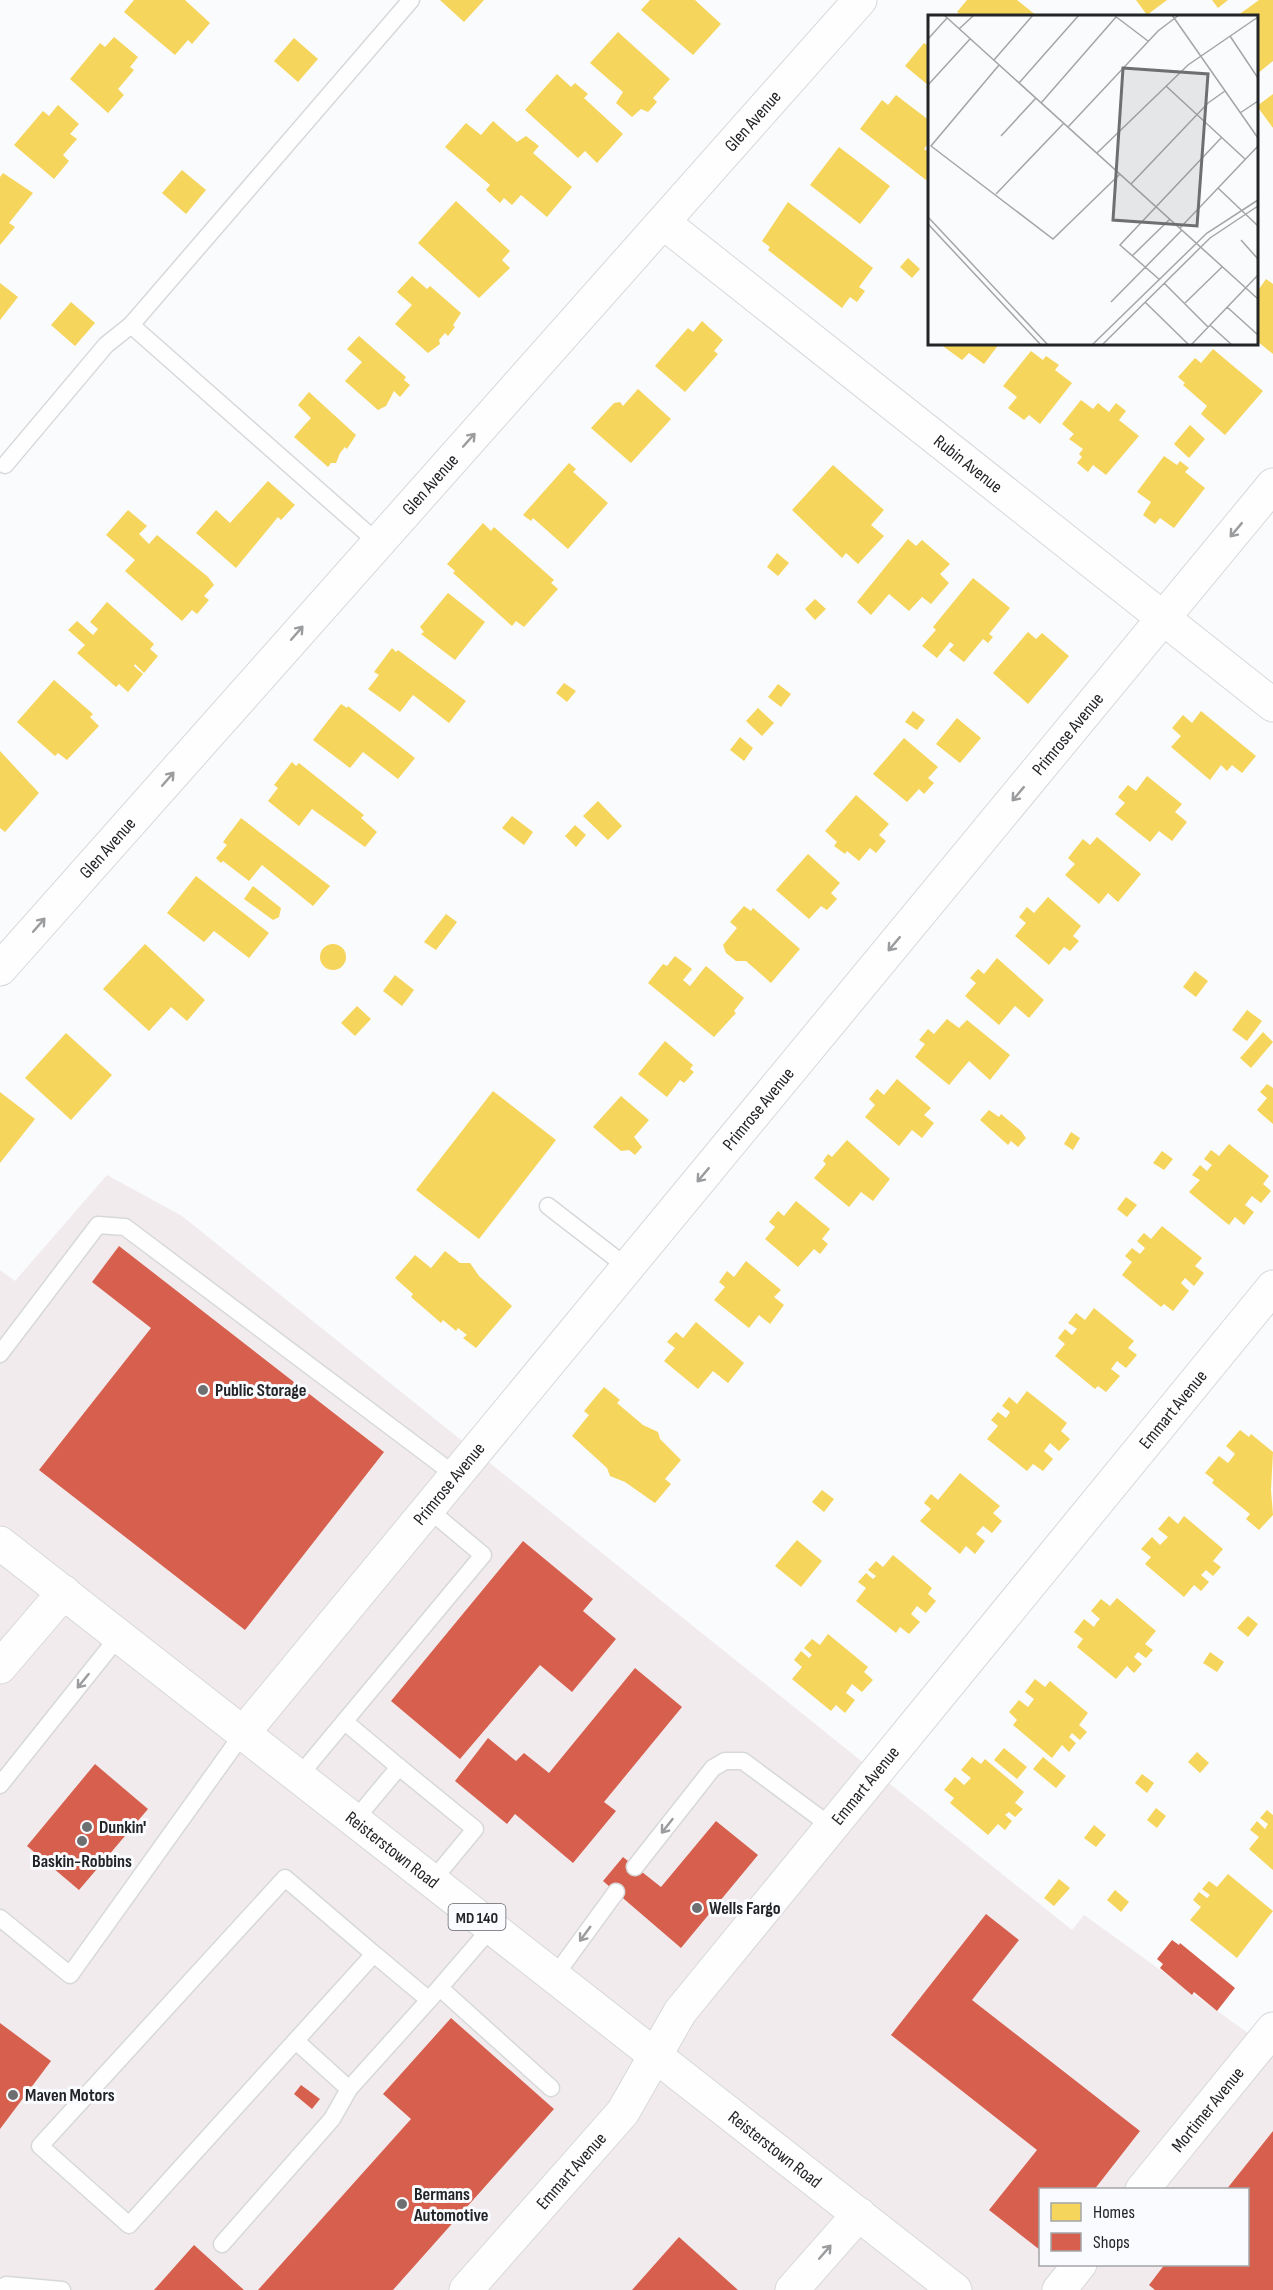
<svg xmlns="http://www.w3.org/2000/svg" width="1273" height="2290" font-family="'Sofia Sans Condensed',sans-serif">
<rect width="100%" height="100%" fill="#fafbfd"/>
<path fill="#f2ebee" fill-rule="evenodd" d="M107,1175L182,1216L1072,1930L1084,1915L1273,2051V2290H0V1270L15,1281ZM1040,2190H1248V2264H1040Z"/>
<g fill="#f6d55c">
<path d="M134,0H185L210,23L192,44L188,40L175,55L124,12Z"/>
<path d="M440,0H484L464,22Z"/>
<path d="M650,0H695L721,24L693,55L641,10Z"/>
<path d="M967,0H1017L1037,16H962L957,12Z"/>
<path d="M1136,0H1167L1147,15Z"/>
<path d="M1212,0H1228L1218,8Z"/>
<path d="M1259,0H1273V61L1257,74V16H1237Z"/>
<path d="M618,32L670,79L653,98L657,102L648,112L641,109L632,117L616,103L623,92L590,63Z"/>
<path d="M114,37L138,57L130,67L134,70L118,89L124,95L108,113L70,79L100,43L105,47Z"/>
<path d="M294,38L318,59L298,82L274,61Z"/>
<path d="M924,43L930,47V91L926,88L928,85L905,66Z"/>
<path d="M557,74L571,87L575,83L588,94L584,98L623,134L597,163L585,151L578,158L525,110Z"/>
<path d="M1273,94V128L1257,106Z"/>
<path d="M896,95L930,121V141L924,149L930,153V175L926,180L860,129L882,100L888,105Z"/>
<path d="M58,105L79,124L70,134L77,139L63,155L69,161L54,179L14,145L43,111L49,116Z"/>
<path d="M493,121L517,142L526,136L539,146L533,153L572,187L547,217L521,195L512,205L504,198L500,203L486,190L490,185L445,147L466,123L481,135Z"/>
<path d="M839,147L890,186L860,224L810,185Z"/>
<path d="M182,170L206,190L186,214L162,193Z"/>
<path d="M3,173L33,193L9,223L15,227L0,245V177Z"/>
<path d="M456,201L510,251L502,260L510,268L479,298L418,243Z"/>
<path d="M788,202L873,268L859,287L865,291L857,302L850,297L842,308L768,250L770,247L762,241Z"/>
<path d="M908,258L920,269L912,278L900,267Z"/>
<path d="M412,276L427,289L430,286L461,313L453,325L455,327L448,336L445,333L439,340L440,344L428,353L395,324L412,305L397,292Z"/>
<path d="M1266,279L1273,284V354L1257,341V292Z"/>
<path d="M0,283L18,297L0,320Z"/>
<path d="M71,302L95,323L75,346L51,325Z"/>
<path d="M702,321L723,340L714,351L718,354L685,392L655,366L688,328L693,332Z"/>
<path d="M359,336L406,377L404,380L410,385L400,397L394,391L386,406L378,410L345,381L362,362L347,349Z"/>
<path d="M940,344H999L984,364L969,353L962,360Z"/>
<path d="M1213,349L1263,391L1225,435L1201,414L1207,406L1183,385L1185,383L1178,377L1195,358L1201,363Z"/>
<path d="M1031,351L1043,360L1046,356L1059,365L1055,370L1072,383L1040,424L1029,415L1024,420L1008,408L1017,397L1003,386Z"/>
<path d="M638,389L671,419L631,463L591,428L614,403L620,402L623,406Z"/>
<path d="M309,392L356,435L347,449L345,447L340,453L336,463H331L328,467L294,437L311,418L298,405Z"/>
<path d="M1081,400L1093,409L1098,403L1109,412L1116,403L1126,411L1119,420L1139,436L1106,475L1093,465L1088,472L1077,463L1082,457L1079,454L1083,449L1069,439L1074,434L1062,424Z"/>
<path d="M1190,425L1205,439L1189,458L1174,444Z"/>
<path d="M1164,456L1177,465L1180,461L1189,468L1185,472L1205,488L1174,528L1160,518L1155,524L1143,515L1151,502L1137,492Z"/>
<path d="M569,463L576,469L573,472L608,503L568,549L533,518L531,521L523,515Z"/>
<path d="M833,465L884,510L871,525L884,536L858,564L846,553L842,558L792,510Z"/>
<path d="M268,481L295,505L281,520L278,517L236,568L196,533L216,510L230,523Z"/>
<path d="M128,510L147,526L139,534L149,544L157,535L208,577L214,585L204,596L209,600L197,614L192,610L182,621L125,571L135,560L106,535Z"/>
<path d="M483,523L491,531L494,527L554,580L551,583L558,589L524,627L516,621L512,626L453,573L455,571L447,564Z"/>
<path d="M908,539L916,546L922,540L950,564L940,574L949,583L931,604L922,597L909,611L889,594L871,615L857,602Z"/>
<path d="M777,553L789,563L778,576L767,567Z"/>
<path d="M973,578L1010,608L989,634L993,637L988,643L983,639L964,662L949,650L954,645L950,642L937,658L922,646L936,630L933,627Z"/>
<path d="M448,593L485,622L455,660L421,634L424,632L420,627Z"/>
<path d="M815,599L826,609L815,620L805,609Z"/>
<path d="M107,602L154,644L150,649L158,656L144,673L135,664L134,666L143,674L128,692L119,684L116,687L77,653L85,645L68,630L77,621L93,635L98,629L90,622Z"/>
<path d="M1028,632L1036,639L1042,633L1069,656L1028,704L993,673Z"/>
<path d="M392,648L396,652L398,650L466,701L449,723L413,695L400,712L368,689L379,675L374,672Z"/>
<path d="M54,680L93,714L90,717L99,726L67,760L58,753L55,756L17,722Z"/>
<path d="M564,683L576,691L567,702L556,693Z"/>
<path d="M778,684L791,694L781,707L768,697Z"/>
<path d="M341,704L347,708L348,706L415,758L398,779L363,752L350,768L313,740Z"/>
<path d="M758,708L774,723L762,736L746,721Z"/>
<path d="M913,711L925,720L917,730L905,722Z"/>
<path d="M1201,711L1256,756L1242,773L1232,765L1227,771L1221,765L1210,780L1171,747L1181,736L1172,728L1183,715L1192,723Z"/>
<path d="M957,718L981,738L960,763L936,744Z"/>
<path d="M740,737L753,748L744,761L730,750Z"/>
<path d="M904,738L938,767L928,778L934,783L924,794L919,789L907,802L873,774Z"/>
<path d="M0,751L39,793L5,832L0,828Z"/>
<path d="M292,762L296,766L299,763L364,815L361,818L377,832L365,847L312,809L299,826L268,801L278,788L274,785Z"/>
<path d="M1147,776L1182,804L1175,812L1187,822L1172,841L1159,831L1150,842L1115,814L1125,803L1118,797L1128,785L1136,791Z"/>
<path d="M856,795L889,824L879,835L886,841L876,853L870,848L859,861L847,851L845,854L834,846L837,842L825,831Z"/>
<path d="M598,801L622,826L608,840L583,816Z"/>
<path d="M512,816L533,832L524,845L502,828Z"/>
<path d="M241,818L330,886L313,906L262,865L249,881L223,861L221,863L216,858L227,845L223,842Z"/>
<path d="M575,825L586,835L576,847L565,836Z"/>
<path d="M1097,837L1141,874L1118,902L1108,893L1099,904L1065,875L1075,864L1068,858L1083,839L1090,845Z"/>
<path d="M808,854L840,883L831,893L837,899L827,910L821,906L809,919L776,890Z"/>
<path d="M196,876L269,933L249,958L214,931L204,942L167,913Z"/>
<path d="M253,886L281,908L279,917L273,920L244,899Z"/>
<path d="M1048,897L1081,926L1073,936L1079,941L1070,951L1064,947L1049,965L1015,936L1026,923L1019,917L1027,907L1034,913Z"/>
<path d="M744,906L751,911L753,908L800,949L771,983L746,961H736L726,953L723,945L737,928L730,922Z"/>
<path d="M446,914L457,922L436,950L424,942Z"/>
<path d="M145,944L205,1000L187,1021L171,1007L149,1031L103,989Z"/>
<circle cx="333" cy="957" r="13"/>
<path d="M675,956L692,969L683,980L690,986L706,966L744,998L734,1011L736,1013L714,1037L648,983L663,964L667,966Z"/>
<path d="M997,958L1044,1000L1029,1018L1015,1006L999,1025L965,996L976,983L970,978L978,969L984,974Z"/>
<path d="M1195,971L1208,981L1196,997L1183,987Z"/>
<path d="M395,975L414,990L402,1006L383,991Z"/>
<path d="M357,1006L371,1019L355,1036L341,1023Z"/>
<path d="M1247,1010L1262,1021L1247,1041L1232,1030Z"/>
<path d="M947,1019L959,1028L967,1020L1010,1055L990,1080L969,1061L949,1085L915,1057L925,1044L919,1040L928,1029L934,1034Z"/>
<path d="M1263,1032L1273,1042L1251,1068L1240,1058Z"/>
<path d="M66,1033L112,1075L71,1120L25,1078Z"/>
<path d="M665,1041L693,1065L690,1069L694,1072L684,1083L680,1080L667,1097L638,1074Z"/>
<path d="M897,1079L931,1108L924,1115L934,1123L922,1138L912,1130L899,1146L865,1117L875,1105L869,1099L877,1089L884,1095Z"/>
<path d="M1267,1084L1273,1088V1124L1257,1110L1267,1098L1260,1092Z"/>
<path d="M493,1091L556,1140L479,1239L416,1190Z"/>
<path d="M0,1092L35,1119L0,1163Z"/>
<path d="M621,1096L649,1120L634,1137L642,1147L635,1155L629,1150L621,1151L593,1127Z"/>
<path d="M989,1110L999,1117L1001,1114L1021,1131L1026,1138L1018,1147L1011,1141L1008,1145L980,1120Z"/>
<path d="M1071,1132L1080,1138L1073,1150L1064,1144Z"/>
<path d="M847,1140L890,1179L873,1201L861,1192L849,1207L814,1178L826,1164L823,1161L828,1154L832,1157Z"/>
<path d="M1229,1144L1269,1176L1263,1184L1271,1191L1261,1203L1252,1196L1245,1205L1254,1212L1244,1225L1235,1217L1229,1225L1189,1192L1200,1180L1192,1175L1200,1165L1207,1171L1212,1165L1204,1159L1211,1150L1219,1156Z"/>
<path d="M1162,1151L1173,1159L1164,1170L1153,1163Z"/>
<path d="M1126,1197L1137,1205L1127,1217L1117,1209Z"/>
<path d="M796,1201L830,1229L822,1239L828,1244L820,1254L814,1249L798,1267L765,1239L775,1227L769,1222L778,1211L784,1216Z"/>
<path d="M1162,1226L1202,1258L1195,1266L1204,1273L1194,1286L1185,1278L1181,1283L1189,1291L1173,1311L1164,1304L1161,1307L1122,1275L1132,1262L1125,1256L1132,1248L1140,1254L1145,1248L1137,1241L1144,1233L1151,1239Z"/>
<path d="M445,1251L460,1263H470L479,1276L512,1306L476,1348L463,1338L467,1335L458,1328L456,1331L443,1320L441,1323L411,1297L413,1294L395,1278L415,1255L431,1268Z"/>
<path d="M746,1261L781,1290L774,1297L784,1305L770,1324L759,1315L749,1328L714,1300L725,1287L719,1282L727,1271L734,1277Z"/>
<path d="M1094,1308L1134,1341L1128,1348L1137,1355L1126,1368L1117,1361L1111,1369L1120,1376L1106,1392L1098,1386L1095,1389L1055,1356L1065,1344L1058,1338L1065,1329L1072,1335L1077,1329L1068,1323L1076,1313L1085,1320Z"/>
<path d="M696,1322L744,1363L728,1383L713,1371L698,1389L664,1361L675,1348L667,1342L676,1332L683,1338Z"/>
<path d="M604,1387L620,1400L617,1403L643,1425L658,1432L660,1439L681,1460L665,1479L671,1484L655,1503L625,1482L610,1476L607,1468L572,1436L589,1415L584,1411Z"/>
<path d="M1027,1391L1067,1423L1061,1431L1070,1439L1059,1451L1050,1443L1044,1451L1053,1459L1043,1471L1033,1464L1027,1471L987,1439L998,1426L991,1420L998,1412L1006,1418L1010,1412L1002,1406L1009,1397L1017,1404Z"/>
<path d="M1240,1430L1249,1437L1251,1434L1273,1452L1271,1490L1273,1515L1259,1530L1246,1519L1250,1514L1212,1483L1214,1480L1205,1473L1219,1456L1228,1463L1232,1458L1235,1454L1226,1446Z"/>
<path d="M960,1473L1000,1506L993,1513L1002,1521L992,1533L983,1526L976,1534L985,1541L975,1554L966,1546L960,1554L920,1521L931,1509L924,1503L931,1494L938,1500Z"/>
<path d="M822,1490L834,1499L824,1512L812,1502Z"/>
<path d="M1169,1516L1178,1524L1184,1516L1223,1549L1213,1561L1221,1567L1213,1576L1206,1570L1201,1575L1209,1582L1201,1591L1194,1585L1184,1597L1145,1564L1151,1557L1141,1549L1152,1537L1160,1545L1168,1537L1158,1529Z"/>
<path d="M797,1540L822,1561L801,1587L775,1566Z"/>
<path d="M893,1555L932,1588L928,1594L936,1601L926,1613L917,1606L911,1614L920,1622L909,1634L900,1627L896,1633L856,1601L866,1588L858,1582L866,1573L873,1579L876,1576L868,1570L876,1561L883,1567Z"/>
<path d="M1117,1598L1156,1631L1145,1644L1153,1650L1146,1658L1138,1652L1134,1657L1142,1664L1134,1673L1127,1666L1116,1679L1077,1647L1083,1639L1074,1632L1084,1619L1094,1627L1097,1622L1100,1619L1091,1611L1101,1599L1110,1606Z"/>
<path d="M1248,1616L1258,1624L1248,1637L1237,1628Z"/>
<path d="M828,1634L868,1667L864,1672L873,1680L862,1692L852,1684L846,1693L855,1700L845,1713L836,1705L831,1711L792,1679L802,1667L794,1660L801,1651L809,1658L812,1655L804,1648L812,1639L820,1645Z"/>
<path d="M1210,1652L1224,1662L1217,1672L1203,1663Z"/>
<path d="M1035,1679L1045,1687L1050,1681L1088,1713L1079,1725L1087,1732L1080,1740L1072,1733L1069,1737L1076,1743L1069,1752L1062,1745L1052,1758L1013,1725L1017,1720L1009,1712L1019,1700L1028,1707L1034,1699L1025,1692Z"/>
<path d="M1004,1748L1027,1767L1017,1779L994,1760Z"/>
<path d="M1197,1752L1209,1763L1200,1773L1188,1762Z"/>
<path d="M972,1757L981,1764L985,1759L1024,1792L1015,1803L1023,1809L1015,1817L1009,1812L1005,1815L1012,1821L1005,1830L998,1824L988,1835L950,1803L954,1798L944,1790L955,1777L964,1785L971,1778L961,1770Z"/>
<path d="M1043,1757L1066,1776L1056,1788L1033,1769Z"/>
<path d="M1142,1774L1154,1783L1147,1793L1135,1783Z"/>
<path d="M1156,1808L1166,1816L1157,1828L1147,1820Z"/>
<path d="M1267,1810L1273,1815V1870L1249,1849L1259,1837L1250,1830L1257,1821L1265,1829L1268,1824L1260,1818Z"/>
<path d="M1094,1825L1106,1835L1096,1847L1084,1838Z"/>
<path d="M1228,1874L1273,1911L1237,1958L1190,1920L1201,1907L1193,1900L1199,1892L1207,1898L1210,1895L1202,1889L1209,1881L1217,1887Z"/>
<path d="M1059,1879L1070,1888L1054,1906L1044,1898Z"/>
<path d="M1115,1890L1129,1902L1121,1912L1107,1900Z"/>
</g>
<g fill="#d6604d">
<path d="M119,1246L384,1452L245,1630L39,1470L151,1328L92,1282Z"/>
<path d="M523,1541L593,1599L583,1611L616,1639L572,1692L540,1665L460,1759L391,1701Z"/>
<path d="M635,1668L682,1707L604,1802L616,1811L573,1863L515,1814L507,1824L455,1781L488,1738L516,1761L524,1753L549,1773Z"/>
<path d="M95,1764L148,1809L79,1890L27,1846Z"/>
<path d="M716,1821L758,1855L681,1948L603,1881L623,1857L661,1887Z"/>
<path d="M986,1914L1019,1940L972,2000L1140,2131L1094,2190H1040V2250L989,2210L1037,2150L891,2035Z"/>
<path d="M1172,1940L1179,1945L1180,1943L1235,1988L1217,2011L1194,1992L1192,1995L1160,1968L1163,1964L1157,1959Z"/>
<path d="M451,2018L554,2109L393,2290H258L411,2119L383,2094Z"/>
<path d="M0,2023L51,2061L0,2129Z"/>
<path d="M301,2085L320,2099L312,2109L294,2094Z"/>
<path d="M1273,2131V2290H1155L1149,2285L1165,2264H1248V2190H1226Z"/>
<path d="M679,2237L738,2290H632Z"/>
<path d="M194,2245L244,2290H154Z"/>
</g>
<g fill="none" stroke-linecap="round" stroke-linejoin="round">
<defs>
<g id="service">
<path d="M5,465L106,345L131,325"/>
<path d="M377,542L131,325L411,0"/>
<path d="M548,1206L627,1267"/>
<path d="M0,1354L98,1225L125,1227L455,1475"/>
<path d="M345,1722L399,1767L354,1821"/>
<path d="M399,1767L475,1829L432,1881"/>
<path d="M299,1776L483,1555L428,1509"/>
<path d="M0,1785L119,1636"/>
<path d="M635,1867L713,1768L725,1761H743L832,1827"/>
<path d="M0,1918L70,1975L244,1732"/>
<path d="M374,1954L285,1878L40,2146L129,2225L374,1954L429,2000L491,1928"/>
<path d="M554,1977L616,1892"/>
<path d="M440,1988L551,2088"/>
<path d="M296,2041L349,2089L429,2000"/>
<path d="M222,2244L332,2119L349,2089"/>
<path d="M0,2290L6,2285L62,2290"/>
</g>
<g id="minor">
<path id="s1" d="M664,223L1273,705"/>
<path id="s2" d="M0,969L860,0"/>
<path d="M0,1667L64,1592"/>
<path id="s3" d="M244,1732L1273,485"/>
<path id="s4" d="M1142,2190L1273,2029"/>
<path id="s5" d="M466,2290L623,2112L680,2012L1273,1287"/>
<path d="M792,2290L859,2214"/>
<path d="M1059,2290L1080,2264"/>
</g>
<g id="primary">
<path id="s6" d="M0,1543L955,2290"/>
</g>
</defs>
<use href="#service" stroke="#d7d8da" stroke-width="19"/>
<use href="#minor" stroke="#d7d8da" stroke-width="35"/>
<use href="#primary" stroke="#d7d8da" stroke-width="35"/>
<use href="#service" stroke="#fefeff" stroke-width="16"/>
<use href="#minor" stroke="#fefeff" stroke-width="33"/>
<use href="#primary" stroke="#fefeff" stroke-width="33"/>
</g>
<defs><path id="oneway-shaft" d="M-6 0H5M1.5-3L5.5 0L1.5 3" fill="none" stroke-width="1.6" stroke-linecap="round" stroke-linejoin="round" transform="scale(1.5)"/></defs>
<g stroke="#9b9c9d">
<use href="#oneway-shaft" transform="translate(469 440) rotate(-48)"/>
<use href="#oneway-shaft" transform="translate(1236 530) rotate(130)"/>
<use href="#oneway-shaft" transform="translate(297 633) rotate(-49)"/>
<use href="#oneway-shaft" transform="translate(168 779) rotate(-49)"/>
<use href="#oneway-shaft" transform="translate(1018 794) rotate(130)"/>
<use href="#oneway-shaft" transform="translate(39 925) rotate(-49)"/>
<use href="#oneway-shaft" transform="translate(894 944) rotate(130)"/>
<use href="#oneway-shaft" transform="translate(703 1175) rotate(130)"/>
<use href="#oneway-shaft" transform="translate(83 1681) rotate(129)"/>
<use href="#oneway-shaft" transform="translate(667 1826) rotate(128)"/>
<use href="#oneway-shaft" transform="translate(585 1934) rotate(126)"/>
<use href="#oneway-shaft" transform="translate(825 2252) rotate(-49)"/>
</g>
<g fill="#6e6f71" stroke="#f9fbfe" stroke-width="2">
<circle cx="203" cy="1390" r="6"/>
<circle cx="87" cy="1827" r="6"/>
<circle cx="82" cy="1841" r="6"/>
<circle cx="697" cy="1908" r="6"/>
<circle cx="13" cy="2095" r="6"/>
<circle cx="402" cy="2204" r="6"/>
</g>
<g text-anchor="middle" stroke-width="6" stroke-linejoin="round" paint-order="stroke">
<rect fill="#f9fbfe" stroke="#636467" stroke-width="1.5" x="448.5" y="1904" width="57" height="26" rx="4.5"/>
<g font-size="16" font-weight="bold" fill="#232426">
<text x="477" y="1923">MD 140</text>
</g>
<g font-size="18" fill="#232426" stroke="#f9fbfe">
<text dy="6" stroke="none"><textPath href="#s2" startOffset="1134">Glen Avenue</textPath></text>
<text dy="6" stroke="none"><textPath href="#s1" startOffset="388">Rubin Avenue</textPath></text>
<text dy="6" stroke="none"><textPath href="#s2" startOffset="648">Glen Avenue</textPath></text>
<text dy="6" stroke="none"><textPath href="#s3" startOffset="1294">Primrose Avenue</textPath></text>
<text dy="6" stroke="none"><textPath href="#s2" startOffset="162">Glen Avenue</textPath></text>
<text dy="6" stroke="none"><textPath href="#s3" startOffset="808">Primrose Avenue</textPath></text>
<text dy="6" stroke="none"><textPath href="#s5" startOffset="1131">Emmart Avenue</textPath></text>
<text dy="6" stroke="none"><textPath href="#s3" startOffset="322">Primrose Avenue</textPath></text>
<text dy="6" stroke="none"><textPath href="#s5" startOffset="645">Emmart Avenue</textPath></text>
<text dy="6" stroke="none"><textPath href="#s6" startOffset="498">Reisterstown Road</textPath></text>
<text dy="6" stroke="none"><textPath href="#s4" startOffset="104">Mortimer Avenue</textPath></text>
<text dy="6" stroke="none"><textPath href="#s6" startOffset="984">Reisterstown Road</textPath></text>
<text dy="6" stroke="none"><textPath href="#s5" startOffset="159">Emmart Avenue</textPath></text>
</g>
<g font-size="18" font-weight="bold" fill="#232426" stroke="#f9fbfe" text-anchor="start">
<text x="215" y="1396">Public Storage</text>
<text x="99" y="1833">Dunkin'</text>
<text x="82" y="1867" text-anchor="middle">Baskin-Robbins</text>
<text x="709" y="1914">Wells Fargo</text>
<text x="25" y="2101">Maven Motors</text>
<text x="414" y="2200">Bermans<tspan x="414" dy="21">Automotive</tspan></text>
</g>
</g>
<g transform="translate(928 15)">
<rect width="330" height="330" fill="#fafbfd"/>
<path fill="none" stroke="#a4a5a7" stroke-width="1.5" d="M16,0L330,284M244,0L330,123M187,1L220,26M31,14L46,0M302,21L330,63M0,24L19,3M66,45L105,0M71,50L3,131L125,224L192,159M91,68L151,0M0,70L42,24M238,71L317,144M113,88L188,2M312,98L330,86M140,112L230,16L251,0M73,121L108,83M169,138L260,50L330,2M203,169L280,88L297,76M290,173L330,211M68,179L136,108M0,202L120,330M0,209L113,330M252,213L330,131M313,225L330,244M204,241L242,204M232,265L192,230L294,122M236,268L280,312M183,287L254,215M217,287L261,330M256,289L294,252M299,292L330,320M282,310L304,330M164,330L279,218L330,185M174,330L282,223L330,191M263,330L330,260"/>
<path fill="#6e6f71" fill-opacity="0.15" stroke="#6e6f71" stroke-width="3" d="M195,53L280,59L269,211L185,205Z"/>
<rect width="330" height="330" fill="none" stroke="#232426" stroke-width="3"/>
</g>
<rect x="1039" y="2188" width="210" height="78" fill="#f9fbfe" stroke="#a3a5a8" stroke-width="1.5"/>
<rect x="1051" y="2203" width="30" height="18" fill="#f6d55c" stroke="#a3a5a8" stroke-width="1.5"/>
<text x="1093" y="2218" font-size="18" fill="#232426">Homes</text>
<rect x="1051" y="2233" width="30" height="18" fill="#d6604d" stroke="#a3a5a8" stroke-width="1.5"/>
<text x="1093" y="2248" font-size="18" fill="#232426">Shops</text>
</svg>
